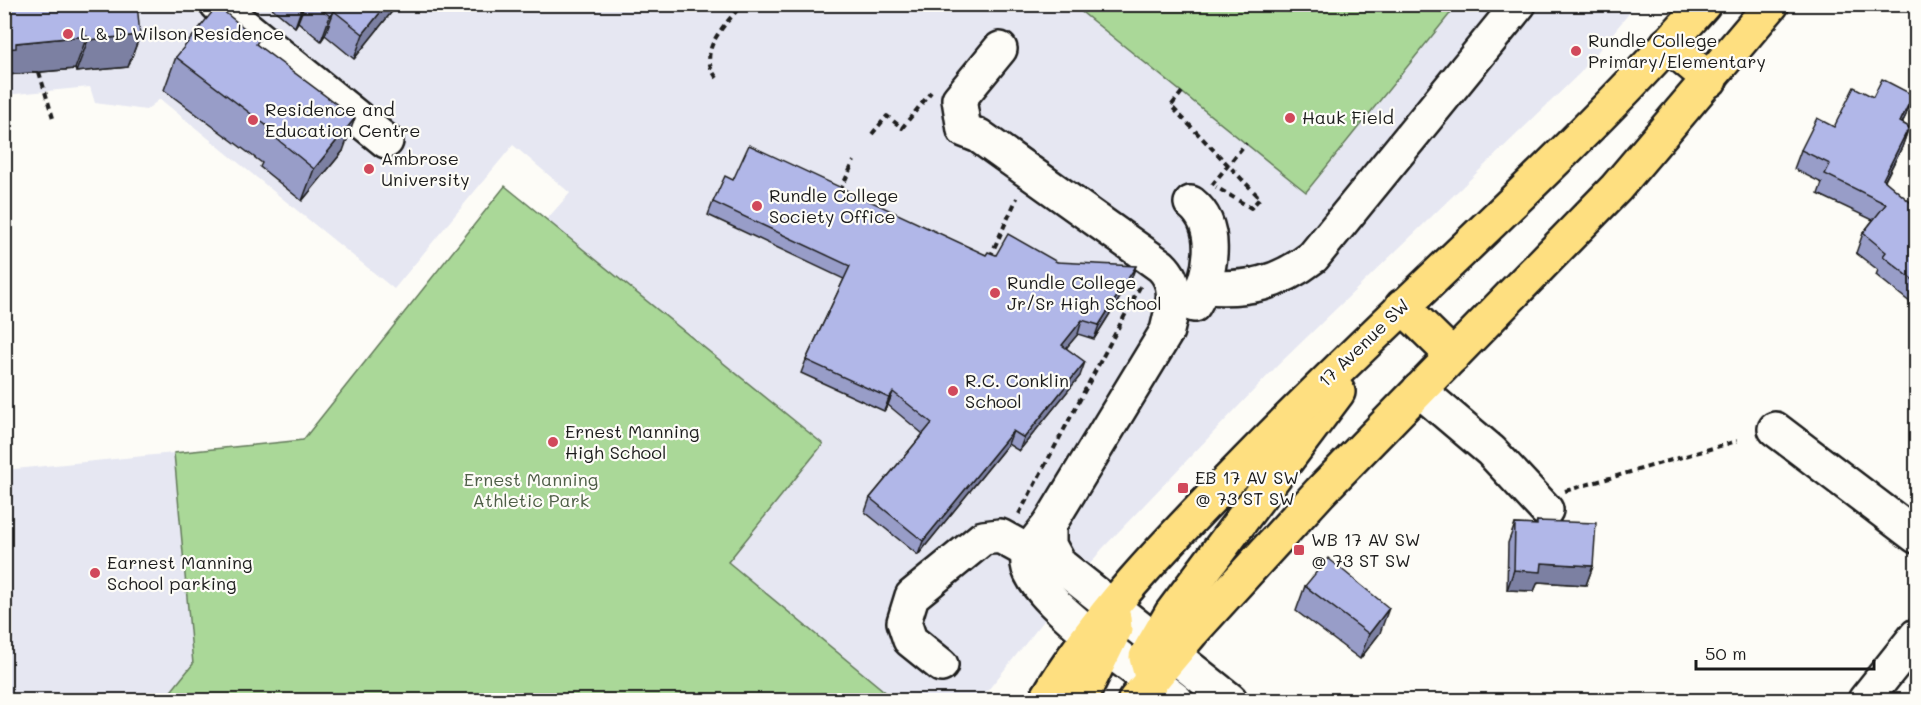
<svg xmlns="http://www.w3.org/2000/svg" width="1921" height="705" font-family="Mali,sans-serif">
<rect width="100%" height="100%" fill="#fdfcf7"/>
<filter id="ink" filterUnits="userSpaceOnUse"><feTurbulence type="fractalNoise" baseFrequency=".0167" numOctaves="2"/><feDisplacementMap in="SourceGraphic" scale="12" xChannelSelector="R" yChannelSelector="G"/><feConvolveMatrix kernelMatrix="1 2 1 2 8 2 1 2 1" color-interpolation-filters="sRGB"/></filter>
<g filter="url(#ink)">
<path fill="#e6e7f2" d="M5,5H1636L1580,73L1277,366L1102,549L980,700H5V470L303,440L505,186L547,219L570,193L513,145L394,289L160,99L146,110L95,103L90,87L5,95Z"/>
<g fill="#aad898" stroke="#637a5a" stroke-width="1.5">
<path d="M1073,5H1457L1306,192Z"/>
<path d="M505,186L823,444L728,562L895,700H164L193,664L174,453L303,440Z"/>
</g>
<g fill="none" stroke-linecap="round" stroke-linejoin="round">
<defs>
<g id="minor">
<path d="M217,4L386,141"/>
<path d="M1000,49L959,99L964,130L979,136L1161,266C1181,285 1172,308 1167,331L1049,525C1041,536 1026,549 1028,564C1032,600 1145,675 1176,700"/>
<path d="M1191,203C1221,227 1211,276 1194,305"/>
<path d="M1205,287C1248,290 1278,284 1313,257L1519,4"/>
<path d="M1419,390L1491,451L1546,510"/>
<path d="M1775,429L1916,536"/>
<path d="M1049,525V545L1060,565L1230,700"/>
<path d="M941,665L910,640L904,622L912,596L983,538L1000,536L1029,552"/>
<path d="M1865,700L1916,636"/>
</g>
<g id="major">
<path d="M1667,44L1710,80"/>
<path d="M1402,306L1453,356"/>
<path d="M1151,676L1146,657L1171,614L1338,392"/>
<path d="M1046,700C1099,610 1175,535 1247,461C1397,306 1562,166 1704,4"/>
<path d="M1080,700L1115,629L1114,618"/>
<path d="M1135,700L1192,632L1320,492L1616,188L1772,4"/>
</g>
</defs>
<use href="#minor" stroke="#1c1c1c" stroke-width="38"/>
<use href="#major" stroke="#1c1c1c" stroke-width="38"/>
<g stroke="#1c1c1c" stroke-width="4" stroke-dasharray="6 4.5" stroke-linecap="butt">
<path d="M39,72L53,118"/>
<path d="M717,78C695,51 725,26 742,4"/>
<path d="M1182,92L1171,106L1260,198L1251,208L1216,187"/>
<path d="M872,134L887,116L902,128L931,92"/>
<path d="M1212,185L1246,143"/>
<path d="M840,191L854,161"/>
<path d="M990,257L1017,198"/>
<path d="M1565,491L1737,441"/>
<path d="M1019,514L1141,285"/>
</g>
<use href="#minor" stroke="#fdfcf7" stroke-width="33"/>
<use href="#major" stroke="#fedf80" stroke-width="33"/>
</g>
<g fill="#989dc8" stroke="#1c1c1c" stroke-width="1.5">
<path d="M4,4L140,35L128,67L76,72L75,69L6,75L4,80Z"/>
<path d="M267,4H398L354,59L325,35L321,41L298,22L295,27Z"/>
<path d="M257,45L343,151L302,201L260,167L262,163L164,90L176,57Z"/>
<path d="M1917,83V97L1913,94Z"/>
<path d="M1906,115L1902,123L1909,127L1902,147L1885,181L1917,208V306L1916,307L1876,275L1878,270L1856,253L1863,233L1873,220L1818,194L1822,183L1794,169L1801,150L1834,127Z"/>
<path d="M733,180L986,255H996L1057,262L1131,280L1094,339L1078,334L1066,348L1080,376L1019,451L1008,444L918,555L865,512L870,498L923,434L888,405L884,411L801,373L806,360L844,279L708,215L713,202Z"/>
<path d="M1537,521L1593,566L1586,585L1538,582L1534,591L1507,590L1508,543L1515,524L1535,525Z"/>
<path d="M1305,586L1380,633L1360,659L1296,611Z"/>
</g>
<g fill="#7c80a2" stroke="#1c1c1c" stroke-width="1.5">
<path d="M303,4H305L298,22L295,27Z"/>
<path d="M387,4H398L354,59L363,34Z"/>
<path d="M334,11L325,35L321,41L330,16Z"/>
<path d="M140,35L128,67L76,72L88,40Z"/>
<path d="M87,36L75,69L6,75L4,80V49L16,43Z"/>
<path d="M1913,95L1906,115L1893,142L1900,122Z"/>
<path d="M355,118L343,151L302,201L314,169Z"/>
<path d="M1909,127L1902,147L1875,199L1883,179Z"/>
<path d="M1136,266L1131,280L1094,339L1099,325Z"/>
<path d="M1082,320L1078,334L1057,359L1062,345Z"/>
<path d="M1085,362L1080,376L1019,451L1024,438Z"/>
<path d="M893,392L888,405L884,411L889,398Z"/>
<path d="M1013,431L1008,444L918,555L923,541Z"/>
<path d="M1542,563L1593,566L1586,585L1538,582L1534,591L1507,590L1514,570Z"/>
<path d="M1389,608L1380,633L1360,659L1369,634Z"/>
</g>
<g fill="#b1b7e8" stroke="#1c1c1c" stroke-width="1.5">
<path d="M4,4H137L140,35L88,40L87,36L16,43V48L4,49Z"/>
<path d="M315,4H387L363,34L334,11L330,16Z"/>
<path d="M217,6L259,40L256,44L355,118L314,169L272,135L275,132L176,57Z"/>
<path d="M1882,79L1913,95L1900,122L1909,127L1883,179L1917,208V283L1883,256L1886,252L1863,233L1886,204L1825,174L1830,164L1801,150L1817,118L1834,127L1854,87L1873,97Z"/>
<path d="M749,145L986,255L988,252L996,255L1008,234L1057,262L1136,266L1099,325L1082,320L1062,345L1085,362L1024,438L1013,431L923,541L870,498L932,423L893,392L889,398L806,360L850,266L713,202L725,176L733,180Z"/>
<path d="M1537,521L1596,523L1593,566L1542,563L1541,572L1514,570L1515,524L1537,525Z"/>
<path d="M1328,558L1389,608L1369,634L1305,586Z"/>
</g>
</g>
<g fill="#d1495b" stroke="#fdfcf7" stroke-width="2">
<circle cx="68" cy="34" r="6"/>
<circle cx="1576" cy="51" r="6"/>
<circle cx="1290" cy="118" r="6"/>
<circle cx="253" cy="120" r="6"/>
<circle cx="369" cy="169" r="6"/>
<circle cx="757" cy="206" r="6"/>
<circle cx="995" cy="293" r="6"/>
<circle cx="953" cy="391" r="6"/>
<circle cx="553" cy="442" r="6"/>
<rect x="1177" y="482" width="12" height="12" rx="3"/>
<rect x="1293" y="544" width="12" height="12" rx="3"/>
<circle cx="95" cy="573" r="6"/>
</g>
<g text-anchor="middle" stroke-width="4.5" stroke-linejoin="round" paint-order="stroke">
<g font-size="18" fill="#1c1c1c" stroke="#fdfcf7" text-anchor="start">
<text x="80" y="40">L &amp; D Wilson Residence</text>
<text x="1588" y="47">Rundle College<tspan x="1588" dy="21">Primary/Elementary</tspan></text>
<text x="265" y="116">Residence and<tspan x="265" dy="21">Education Centre</tspan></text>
<text x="1302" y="124">Hauk Field</text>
<text x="381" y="165">Ambrose<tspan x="381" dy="21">University</tspan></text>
<text x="769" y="202">Rundle College<tspan x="769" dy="21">Society Office</tspan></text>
<text x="1007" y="289">Rundle College<tspan x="1007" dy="21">Jr/Sr High School</tspan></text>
<text x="965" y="387">R.C. Conklin<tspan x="965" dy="21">School</tspan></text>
<text x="565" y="438">Ernest Manning<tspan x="565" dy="21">High School</tspan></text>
<text x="1195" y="484">EB 17 AV SW<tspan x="1195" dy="21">@ 73 ST SW</tspan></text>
<text x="1311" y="546">WB 17 AV SW<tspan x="1311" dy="21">@ 73 ST SW</tspan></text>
<text x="107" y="569">Earnest Manning<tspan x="107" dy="21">School parking</tspan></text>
</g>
<g font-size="18" fill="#1c1c1c" stroke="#fdfcf7">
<text transform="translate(1364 343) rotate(-44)" y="6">17 Avenue SW</text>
</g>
<g font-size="18" fill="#4e5e47" stroke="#fdfcf7">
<text x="531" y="486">Ernest Manning<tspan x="531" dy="21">Athletic Park</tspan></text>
</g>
</g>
<rect width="1921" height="705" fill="none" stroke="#fdfcf7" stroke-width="24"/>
<rect x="12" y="12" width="1897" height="681" fill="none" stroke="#1c1c1c" stroke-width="2" filter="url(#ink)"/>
<path d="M1696 660v9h178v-9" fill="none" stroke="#1c1c1c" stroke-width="3"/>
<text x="1705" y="660" font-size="18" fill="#1c1c1c" stroke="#fdfcf7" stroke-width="4.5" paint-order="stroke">50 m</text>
</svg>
